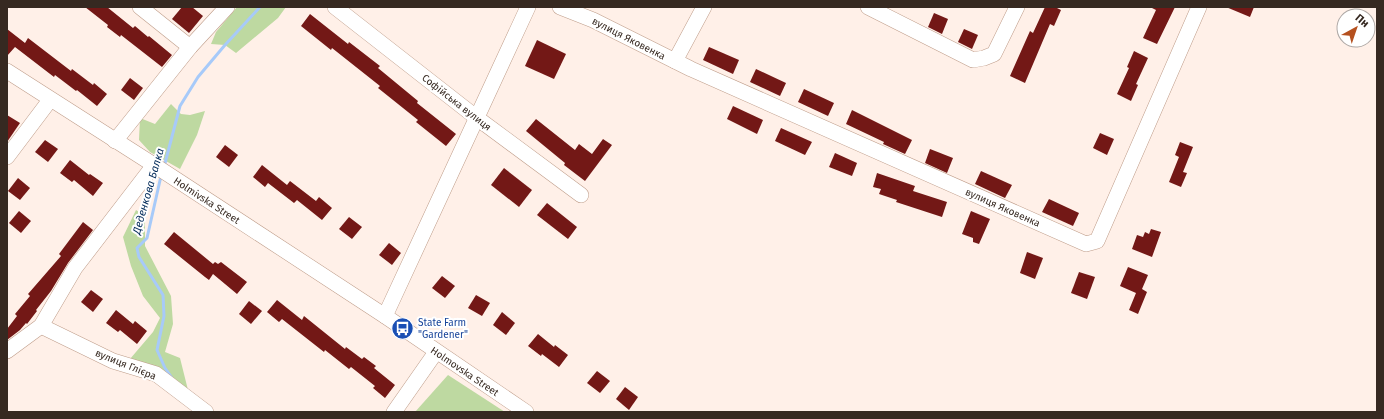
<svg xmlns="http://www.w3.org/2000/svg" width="1384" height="419" font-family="'Fira Sans',sans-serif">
<rect width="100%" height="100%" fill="#fff0e8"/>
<g fill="#bed9a1">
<path d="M237,7H286L278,18L236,53L225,45L211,44L216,32Z"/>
<path d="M171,104L181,114L190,115L205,111L197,135L180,169L150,152L139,140L140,118L155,124Z"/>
<path d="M136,210L145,216V246L171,296L173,324L165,352L180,358L188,390L130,359L153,332L160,318L143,296L131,266L123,237Z"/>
<path d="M448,375L505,412H415Z"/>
</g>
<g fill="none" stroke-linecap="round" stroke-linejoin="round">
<g stroke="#a7caf9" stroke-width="3">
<path d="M164,167L180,106L198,77L225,45L260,7"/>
<path d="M161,176L147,238L137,248L139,257L163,295L164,316L157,350L165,368L172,378"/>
</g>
</g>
<g fill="#731816">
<path d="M85,7H107L133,28L135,26L148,37L149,36L172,55L162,67L121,35L120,37L107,27L108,25Z"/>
<path d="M182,7H192L203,16L189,33L172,19Z"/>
<path d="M1045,7H1055L1061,10L1054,26L1050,24L1025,83L1010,76L1030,31L1033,33Z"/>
<path d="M1150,7H1175L1157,44L1143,38L1156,10Z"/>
<path d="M1226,7H1254L1250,17Z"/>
<path d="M934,13L948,19L942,34L928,27Z"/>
<path d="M310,14L348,44L349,42L380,66L378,68L418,101L417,103L456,134L446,146L416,122L418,120L378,88L380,86L332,48L331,50L301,26Z"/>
<path d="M7,29L25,43L28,38L71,71L72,69L93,85L94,83L107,94L97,106L77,90L76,91L55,75L54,77L15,47L7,56Z"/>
<path d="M964,29L978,35L972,49L958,42Z"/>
<path d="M537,40L566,54L554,79L525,66Z"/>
<path d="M709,47L739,60L733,74L703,60Z"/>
<path d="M1134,51L1148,58L1136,84L1138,85L1131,101L1117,94L1129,68L1127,67Z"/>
<path d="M756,69L786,83L780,96L750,82Z"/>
<path d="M130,78L143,88L134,100L121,90Z"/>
<path d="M804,89L834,103L828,116L798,102Z"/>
<path d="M733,106L763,120L757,134L727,119Z"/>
<path d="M852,110L912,140L905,154L883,144L884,142L846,124Z"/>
<path d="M7,115L20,123L7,142Z"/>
<path d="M536,119L575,150L579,144L592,154L603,139L612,145L585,181L564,165L565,163L526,131Z"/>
<path d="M781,128L812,142L805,155L775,141Z"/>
<path d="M1100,133L1114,139L1107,155L1093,148Z"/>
<path d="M45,140L58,149L48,162L35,152Z"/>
<path d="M1180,142L1193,147L1183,172L1187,173L1181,187L1169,182L1179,157L1175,155Z"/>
<path d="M225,145L238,155L229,167L216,157Z"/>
<path d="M930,149L953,158L947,173L925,163Z"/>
<path d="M835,153L857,163L852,176L829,167Z"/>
<path d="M70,160L89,175L90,174L103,183L93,196L74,180L72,182L60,173Z"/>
<path d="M262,165L287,185L290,181L316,201L319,197L332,208L322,220L297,200L294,203L268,183L265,187L253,177Z"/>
<path d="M504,168L532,190L519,207L491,185Z"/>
<path d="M981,171L1012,185L1005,198L975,184Z"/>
<path d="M877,173L915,186L913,191L947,202L942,217L896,202L897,200L879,194L881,189L873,187Z"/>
<path d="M18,178L30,188L20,200L8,191Z"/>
<path d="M1049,199L1079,213L1073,226L1042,212Z"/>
<path d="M547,203L577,227L568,239L537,215Z"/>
<path d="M19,211L31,221L21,233L9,223Z"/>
<path d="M971,211L990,219L979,244L973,242V238L962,234Z"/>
<path d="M349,217L362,227L352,239L339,229Z"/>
<path d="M83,222L93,230L68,263L51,291L36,310L37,311L27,324L26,323L20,330L7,340V329L17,316L15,314L30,296L28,294L61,256L59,254Z"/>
<path d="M1151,229L1161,232L1152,257L1132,249L1137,235L1143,237L1145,232L1149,234Z"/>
<path d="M174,232L213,264L215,262L218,264L221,262L247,282L237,294L213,274L209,280L205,277L164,244Z"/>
<path d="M389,243L401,253L392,265L379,255Z"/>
<path d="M1027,252L1043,258L1035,279L1020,273Z"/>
<path d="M1128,267L1148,275L1142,289L1147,292L1138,314L1129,310L1136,293L1120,286Z"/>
<path d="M1079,272L1095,277L1087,299L1071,293Z"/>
<path d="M442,276L455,286L445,298L432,288Z"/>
<path d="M91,290L103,299L93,312L81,302Z"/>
<path d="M476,295L490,303L482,316L468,308Z"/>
<path d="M277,300L302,320L304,316L345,349L346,347L362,359L364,357L376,366L374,368L395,385L385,398L373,388L375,386L351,367L349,369L325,350L324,352L282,319L279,322L267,312Z"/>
<path d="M249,301L262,311L251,324L239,314Z"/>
<path d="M116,310L133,324L135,321L147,331L137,344L120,330L118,332L106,323Z"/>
<path d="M502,312L515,323L506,335L493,325Z"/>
<path d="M538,334L554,347L555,345L568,355L559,367L542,354L541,356L528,346Z"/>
<path d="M597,371L610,381L600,393L587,383Z"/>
<path d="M625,387L638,397L629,410L616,399Z"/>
</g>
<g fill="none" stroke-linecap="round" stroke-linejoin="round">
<defs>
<g id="minor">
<path d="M140,7L190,47"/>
<path d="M335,7L477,118L581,195"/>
<path d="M560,7L593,20L691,69L1086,244L1097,241L1199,7"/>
<path d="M868,7L973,60L984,58L994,54L1017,7"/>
<path d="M675,61L704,7"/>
<path d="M7,71L154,165L385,316L526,412"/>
<path d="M115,141L190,47L227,7"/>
<path d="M7,157L50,100"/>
<path d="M385,316L528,7"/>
<path d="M41,326L113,361L156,374L206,412"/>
<path d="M7,351L41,326L75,268L154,165"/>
<path d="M394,412L436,352"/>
</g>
</defs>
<use href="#minor" stroke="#bf9d8a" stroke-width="16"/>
<use href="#minor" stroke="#fff" stroke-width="15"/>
</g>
<defs>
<symbol id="bus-disc" viewBox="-11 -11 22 22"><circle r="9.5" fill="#1a4fb4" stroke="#fff"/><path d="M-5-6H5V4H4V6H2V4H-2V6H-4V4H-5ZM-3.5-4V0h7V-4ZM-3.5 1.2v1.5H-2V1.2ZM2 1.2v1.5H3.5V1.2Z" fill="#fff"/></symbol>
</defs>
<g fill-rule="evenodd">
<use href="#bus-disc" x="390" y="316" width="25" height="25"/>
</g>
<g text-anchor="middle" stroke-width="4" stroke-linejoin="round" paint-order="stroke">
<g font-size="10" fill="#362921" stroke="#fff">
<text transform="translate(629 38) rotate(27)" y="4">вулиця Яковенка</text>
<text transform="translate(457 102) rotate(38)" y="4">Софійська вулиця</text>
<text transform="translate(207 200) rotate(33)" y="4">Holmivska Street</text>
<text transform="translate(1003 207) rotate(24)" y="4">вулиця Яковенка</text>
<text transform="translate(126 364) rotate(22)" y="4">вулиця Глієра</text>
<text transform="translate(465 371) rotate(34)" y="4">Holmovska Street</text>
</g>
<g font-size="10" fill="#164399" stroke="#fff" text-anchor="start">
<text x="418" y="326">State Farm<tspan x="418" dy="12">"Gardener"</tspan></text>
</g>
<g font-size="11" font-style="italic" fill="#042c5b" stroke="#fff">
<text transform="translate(148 191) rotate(-74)" y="4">Деденкова Балка</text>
</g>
</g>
<rect width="1384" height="419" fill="none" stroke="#362921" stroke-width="16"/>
<g transform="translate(1356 28) rotate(40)"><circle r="19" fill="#ffffff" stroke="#afa9a6"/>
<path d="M0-3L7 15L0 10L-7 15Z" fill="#b5501e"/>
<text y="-6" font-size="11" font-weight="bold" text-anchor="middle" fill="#362921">Пн</text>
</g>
</svg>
